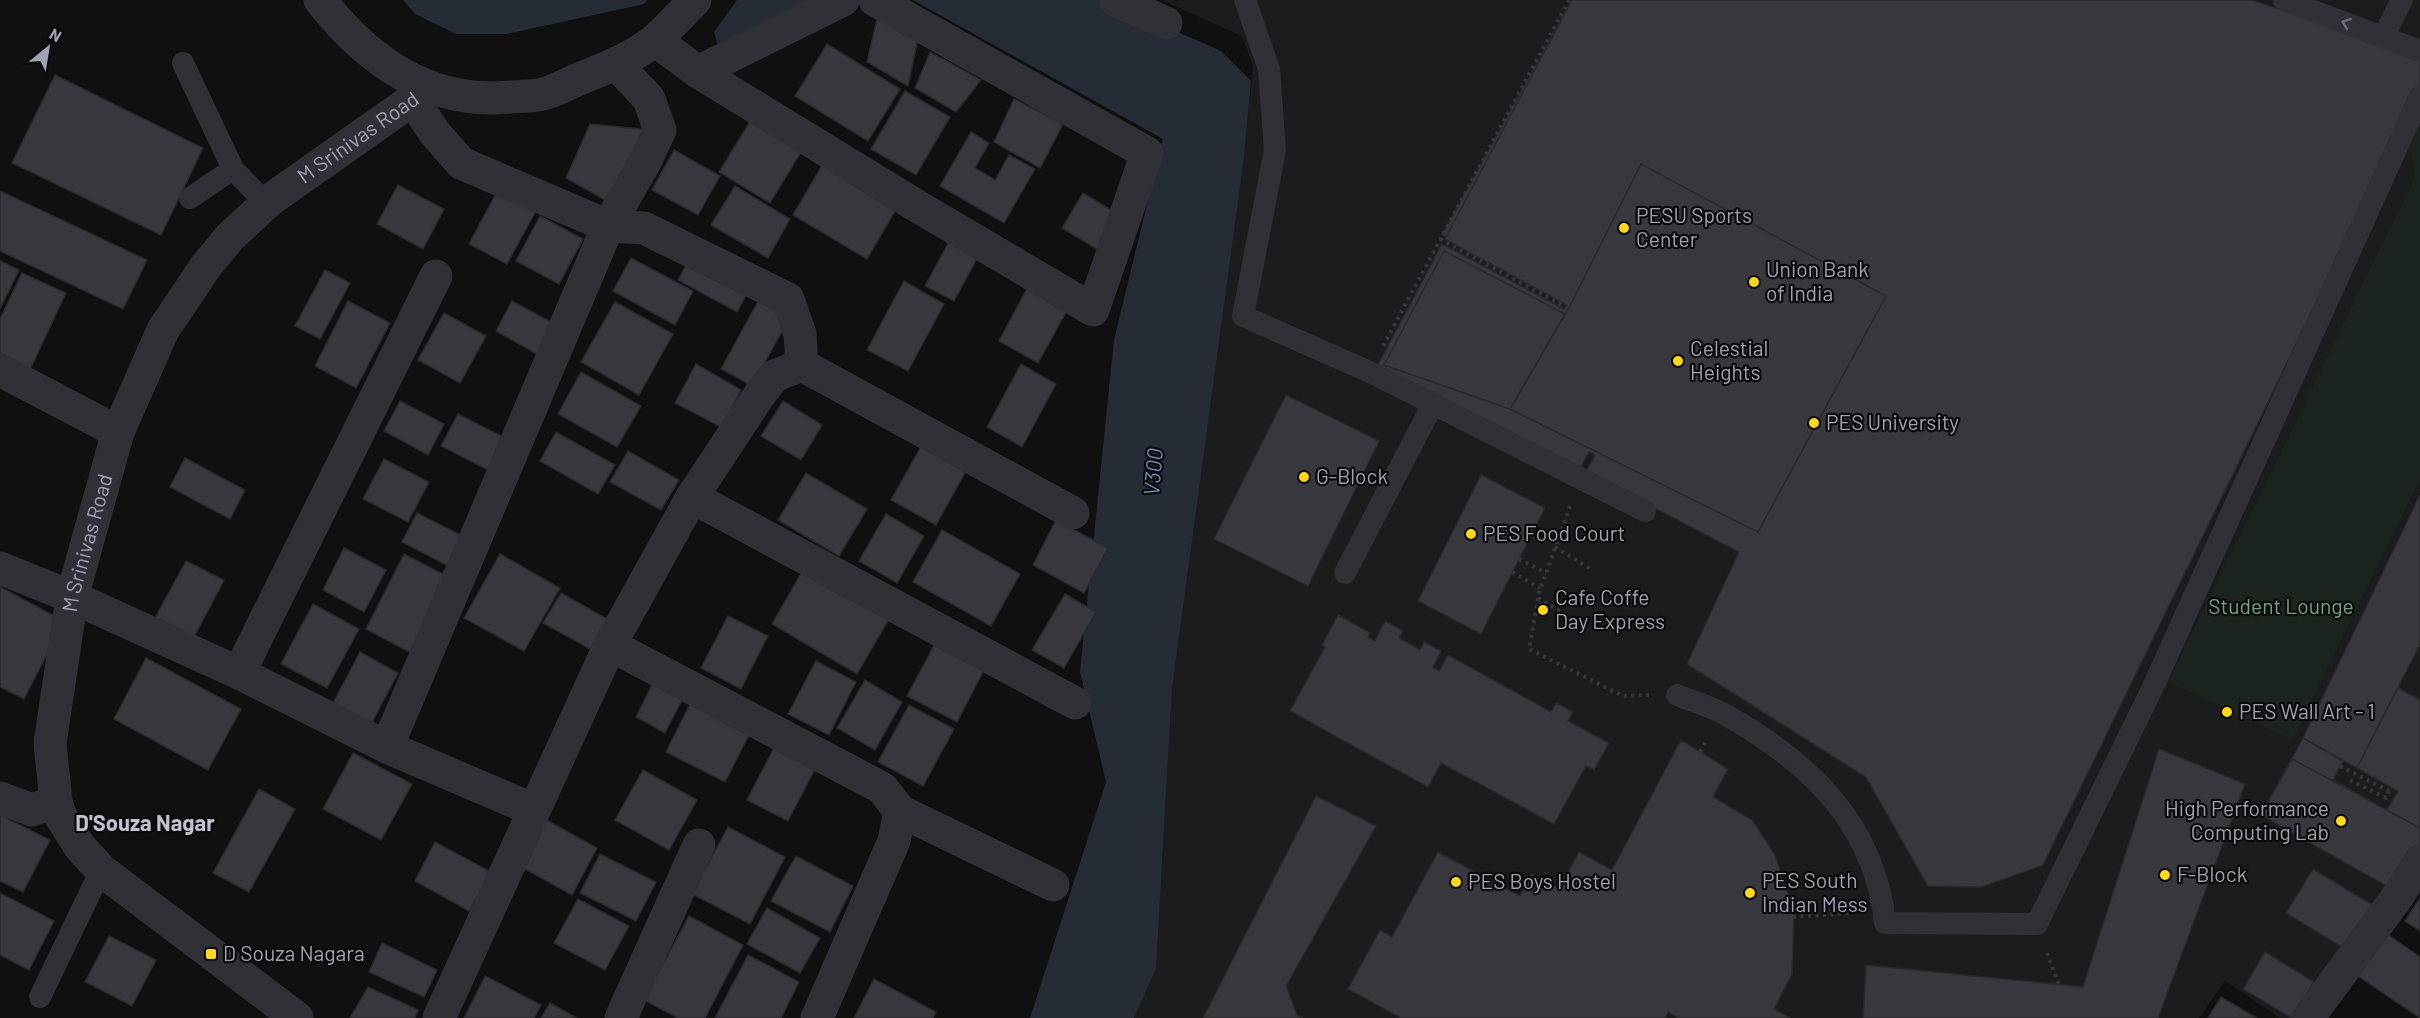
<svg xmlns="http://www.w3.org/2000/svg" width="2420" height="1018" font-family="Barlow,sans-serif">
<rect width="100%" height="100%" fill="#101011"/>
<path fill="#1b1c1e" d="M1162,0H2420V845L2295,1018H2280L2225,981L2199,1018H1134L1156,968L1172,689L1244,158L1253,66L1242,36Z"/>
<path fill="#1c241e" d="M2420,107V478L2293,740L2168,682L2415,178L2408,131Z"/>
<g fill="#252c36">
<path d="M403,0H647L644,4L507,34H456L415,14Z"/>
<path d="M737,0H808L720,52L714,32Z"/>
<path d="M913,0H1105L1221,51L1251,81L1244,158L1172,689L1156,969L1134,1018H1030L1106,782L1080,672L1114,340L1163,139Z"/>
</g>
<g fill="#39383e" stroke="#2a292d" stroke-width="1.5">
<path d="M1572,0H2239L2405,57L2043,865L1981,887L1928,886L1866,777L1687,664L1886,296L1641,164L1568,302L1442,235Z"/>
<path d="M1572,0H2251L2420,55V89L2043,865L1981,887L1928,886L1866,777L1687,664L1739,552L1586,472L1595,455L1589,452L1579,470L1377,367L1442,244L1564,309L1567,305L1445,239Z"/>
<path d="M877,19L918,39L908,86L867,62Z"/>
<path d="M827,44L900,89L868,141L795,96Z"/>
<path d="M930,52L981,80L956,112L915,88Z"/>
<path d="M55,75L203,148L161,235L12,163Z"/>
<path d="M905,91L950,117L916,175L871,149Z"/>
<path d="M1014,99L1063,124L1040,168L994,142Z"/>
<path d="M752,118L803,149L770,203L719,172Z"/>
<path d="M590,124L650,130L612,204L566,178Z"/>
<path d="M971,132L989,143L975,168L995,180L1009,155L1035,169L1004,223L940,186Z"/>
<path d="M674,150L720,176L698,215L652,190Z"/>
<path d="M824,162L898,206L867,259L793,215Z"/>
<path d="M1641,164L1886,296L1758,532L1510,409L1570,306Z"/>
<path d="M398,185L444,209L423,249L377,224Z"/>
<path d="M500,186L538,207L507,264L469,244Z"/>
<path d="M735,186L790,219L768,258L711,225Z"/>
<path d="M0,191L147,260L123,309L0,251Z"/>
<path d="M1083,193L1121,216L1100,251L1062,228Z"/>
<path d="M540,216L583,239L559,284L516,261Z"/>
<path d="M951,238L980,253L954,301L925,286Z"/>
<path d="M1444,251L1565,314L1510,409L1384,365Z"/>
<path d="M693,253L752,284L737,312L678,280Z"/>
<path d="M631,258L693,291L675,325L613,291Z"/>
<path d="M0,261L19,270L0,309Z"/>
<path d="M325,270L350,283L320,339L295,326Z"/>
<path d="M22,273L66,293L26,378L0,365V319Z"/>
<path d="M904,281L944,304L908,371L867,350Z"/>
<path d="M1030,283L1070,305L1038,363L999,341Z"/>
<path d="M761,296L792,313L752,386L721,369Z"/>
<path d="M348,301L390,323L356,388L315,366Z"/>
<path d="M512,301L560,327L544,358L496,331Z"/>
<path d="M615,302L673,334L639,395L581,362Z"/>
<path d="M444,313L486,336L460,383L418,360Z"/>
<path d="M696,364L741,390L721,427L675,403Z"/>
<path d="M1021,364L1056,384L1022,447L987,427Z"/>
<path d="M581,372L641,406L617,447L558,414Z"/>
<path d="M1286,395L1379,441L1308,586L1214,539Z"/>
<path d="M400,401L444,424L428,455L384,431Z"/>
<path d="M783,401L822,425L801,460L761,436Z"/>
<path d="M458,414L511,441L494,473L441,446Z"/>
<path d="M556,432L615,465L598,494L540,461Z"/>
<path d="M922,445L966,471L936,525L891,500Z"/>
<path d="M628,451L679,480L661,510L610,482Z"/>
<path d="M185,458L245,490L230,519L170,487Z"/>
<path d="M384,459L429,482L408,522L363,499Z"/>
<path d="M806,473L867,509L839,556L778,520Z"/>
<path d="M1481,475L1545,508L1481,634L1418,601Z"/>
<path d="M2420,495V644L2357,768L2303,738Z"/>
<path d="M417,513L469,539L454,569L402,542Z"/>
<path d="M886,514L924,536L897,583L859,561Z"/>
<path d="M1056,520L1108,548L1084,593L1033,565Z"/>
<path d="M942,530L1020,574L991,626L913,582Z"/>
<path d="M344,548L386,570L364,612L323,590Z"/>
<path d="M404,554L451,578L413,654L366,629Z"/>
<path d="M500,554L560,588L524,651L464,618Z"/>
<path d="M186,561L224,580L193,639L155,618Z"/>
<path d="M803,570L889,619L857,674L772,624Z"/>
<path d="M0,587L64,621L24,699L0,687Z"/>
<path d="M561,593L616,624L599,654L543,623Z"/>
<path d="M1065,594L1096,612L1064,668L1032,650Z"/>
<path d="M313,604L359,629L327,688L281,664Z"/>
<path d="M1338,615L1370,633L1368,637L1375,641L1385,621L1403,631L1399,638L1420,650L1424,642L1441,651L1433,667L1439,671L1448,655L1551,712L1556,703L1573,712L1568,721L1609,743L1594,770L1586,766L1554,824L1441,763L1428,787L1290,711L1325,647L1322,645Z"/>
<path d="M728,616L768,636L741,689L701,668Z"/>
<path d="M936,642L985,668L957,722L907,696Z"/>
<path d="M360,652L398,673L368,730L330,709Z"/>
<path d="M146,658L241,709L208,770L114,719Z"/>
<path d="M816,661L856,682L829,735L788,714Z"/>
<path d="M865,680L902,702L875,750L837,728Z"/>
<path d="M654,681L684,696L665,733L636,717Z"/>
<path d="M2398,688L2420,700V828L2387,810L2398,791L2357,768Z"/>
<path d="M692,700L751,731L725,782L666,752Z"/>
<path d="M909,705L954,729L923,786L878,762Z"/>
<path d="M2303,738L2343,761L2333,780L2383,808L2354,865L2261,815Z"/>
<path d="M1681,740L1728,769L1713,797L1752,820L1774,853L1794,910L1792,974L1774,1009L1790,1018H1678L1668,1012L1665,1018H1401L1348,989L1380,930L1392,937L1438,852L1520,896L1531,874L1559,889L1579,852L1612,870Z"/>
<path d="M776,744L817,765L788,821L747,800Z"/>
<path d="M2159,749L2245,784L2158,1018H1863L1866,965L2083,987Z"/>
<path d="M353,753L412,784L381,840L323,809Z"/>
<path d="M2292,759L2420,828V845L2390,888L2261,815Z"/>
<path d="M643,770L697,800L669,850L615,820Z"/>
<path d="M259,789L295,809L249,892L213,873Z"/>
<path d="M1316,796L1376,826L1286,986L1297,1015L1303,1018H1203Z"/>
<path d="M0,815L50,840L23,892L0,881Z"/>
<path d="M541,817L597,848L572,895L516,864Z"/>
<path d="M728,827L785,857L750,924L692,894Z"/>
<path d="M435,842L491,872L469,911L415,881Z"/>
<path d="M600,854L656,882L636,921L580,893Z"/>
<path d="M796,856L853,886L830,932L771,901Z"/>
<path d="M2313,869L2374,906L2347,950L2286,913Z"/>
<path d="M0,893L54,921L29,970L0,955Z"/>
<path d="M2420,898V931L2405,921Z"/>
<path d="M578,899L629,926L605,970L554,943Z"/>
<path d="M767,908L820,938L800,973L747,944Z"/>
<path d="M689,916L743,945L705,1018H678L644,1000Z"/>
<path d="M2387,934L2420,957V1018L2358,976Z"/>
<path d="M109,936L156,960L132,1006L85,982Z"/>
<path d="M382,943L437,970L424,997L369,972Z"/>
<path d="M2265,952L2314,982L2292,1018L2243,989Z"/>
<path d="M748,955L799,982L781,1018H715Z"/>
<path d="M485,976L541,1005L534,1018H464Z"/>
<path d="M874,979L936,1012L933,1018H854Z"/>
<path d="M368,987L418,1010L415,1018H350Z"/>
<path d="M2221,997L2257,1018H2208Z"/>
<path d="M550,1003L577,1018H541Z"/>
</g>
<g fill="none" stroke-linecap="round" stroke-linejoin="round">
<g stroke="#36373e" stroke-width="4" stroke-dasharray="3 4.5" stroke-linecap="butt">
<path d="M1440,239L1564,306"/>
<path d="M1383,346L1569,0"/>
<path d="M1570,506L1539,593L1529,649L1623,696L1649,695"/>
<path d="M1555,547L1592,570"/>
<path d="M1519,559L1546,573"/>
<path d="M1512,572L1540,588"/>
<path d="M1538,598L1568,616"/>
<path d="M1700,752L1707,739"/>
<path d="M2340,766L2389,791"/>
<path d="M2350,780L2386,798L2391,787"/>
<path d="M1793,917L1852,913"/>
<path d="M2047,953L2059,985"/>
</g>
<g stroke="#303036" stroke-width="22">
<path d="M1245,0L1269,69L1275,150L1243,316L1370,372L1645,511"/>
<path d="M2284,0L2420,51"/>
<path d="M2383,37L2402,0"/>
<path d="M183,63L233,169L256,193L270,200"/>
<path d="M190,198L233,169"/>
<path d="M1345,573L1433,404"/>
<path d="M1677,695C1692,701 1709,706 1724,714C1807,760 1875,823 1885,923L2037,924L2153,687L2420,96"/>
<path d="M40,997L101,870"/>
</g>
<g stroke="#303036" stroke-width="33">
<path d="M1115,0L1166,23"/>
<path d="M655,40L698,72L917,206L1093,310L1147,153L875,0"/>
<path d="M698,72L843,0"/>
<path d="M413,100L434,132L461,163L608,226L644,228L788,299L800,334L802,365"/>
<path d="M0,370L118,432"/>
<path d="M692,497L1075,703"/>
<path d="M0,568L72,597L239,673L387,747L534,810"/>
<path d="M610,645L882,788L900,811L894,841L817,1018"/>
<path d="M239,673L436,276"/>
<path d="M387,747L608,226L644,164L660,130L649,99L616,64"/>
<path d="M0,798L32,810L56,802"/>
<path d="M900,811L1053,885"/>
<path d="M439,1018L610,645L692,497L760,394L774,376L802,365L1073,513"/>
<path d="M621,1018L699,845"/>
<path d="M2308,1018L2398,896L2420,861"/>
</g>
<g stroke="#303036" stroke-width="33">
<path d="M320,0C368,61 429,105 510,97C521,96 535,97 546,93C559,89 571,82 584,77C609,67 636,56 656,39C670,27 682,13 695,0"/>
<path id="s1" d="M297,1018L101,870L80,847L61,817L56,802L50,743L72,597L118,432L163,330L206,266L230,237L270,200L429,88"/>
</g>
</g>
<defs><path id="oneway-chevron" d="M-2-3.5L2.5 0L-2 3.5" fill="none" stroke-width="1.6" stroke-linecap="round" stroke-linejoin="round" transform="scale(1.5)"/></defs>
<use stroke="#6d6f7b" href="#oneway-chevron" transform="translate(2346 23) rotate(-159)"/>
<g fill="#ffd81a" stroke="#0b0b0c" stroke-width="2">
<circle cx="1624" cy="228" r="6"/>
<circle cx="1754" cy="282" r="6"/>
<circle cx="1678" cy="361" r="6"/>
<circle cx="1814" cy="423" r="6"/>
<circle cx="1304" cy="477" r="6"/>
<circle cx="1471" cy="534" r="6"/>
<circle cx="1543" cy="610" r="6"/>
<circle cx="2227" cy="712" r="6"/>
<circle cx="2341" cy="821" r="6"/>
<circle cx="2165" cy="875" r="6"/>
<circle cx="1456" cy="882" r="6"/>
<circle cx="1750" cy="893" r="6"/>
<rect x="205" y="948" width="12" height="12" rx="3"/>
</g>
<g text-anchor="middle" stroke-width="4.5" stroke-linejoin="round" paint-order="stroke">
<g font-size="21" fill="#9fa2b3" stroke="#0b0b0c">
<text dy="7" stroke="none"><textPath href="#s1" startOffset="1095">M Srinivas Road</textPath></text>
<text dy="7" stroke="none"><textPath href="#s1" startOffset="591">M Srinivas Road</textPath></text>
</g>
<g font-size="21" fill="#9fa2b3" stroke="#0b0b0c" text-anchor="start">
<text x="1636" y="223">PESU Sports<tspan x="1636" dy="24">Center</tspan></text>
<text x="1766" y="277">Union Bank<tspan x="1766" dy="24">of India</tspan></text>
<text x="1690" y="356">Celestial<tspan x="1690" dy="24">Heights</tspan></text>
<text x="1826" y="430">PES University</text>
<text x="1316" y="484">G-Block</text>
<text x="1483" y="541">PES Food Court</text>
<text x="1555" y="605">Cafe Coffe<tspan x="1555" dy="24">Day Express</tspan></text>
<text x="2239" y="719">PES Wall Art - 1</text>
<text x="2329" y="816" text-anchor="end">High Performance<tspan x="2329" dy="24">Computing Lab</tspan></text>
<text x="2177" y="882">F-Block</text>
<text x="1762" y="888">PES South<tspan x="1762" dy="24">Indian Mess</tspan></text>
<text x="1468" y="889">PES Boys Hostel</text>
<text x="223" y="961">D Souza Nagara</text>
</g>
<g font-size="21" fill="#74a17e" stroke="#0b0b0c">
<text x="2281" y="614">Student Lounge</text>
</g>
<g font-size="22" font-style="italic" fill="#728ab3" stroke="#0b0b0c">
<text transform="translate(1153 472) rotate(-85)" y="8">V300</text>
</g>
<g font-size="22" font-weight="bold" fill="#c1c2cf" stroke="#0b0b0c">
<text x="145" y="831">D'Souza Nagar</text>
</g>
</g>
<g transform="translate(48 48) rotate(30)" stroke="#0b0b0c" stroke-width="4.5" paint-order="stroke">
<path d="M0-4.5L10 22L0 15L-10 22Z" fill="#9fa2b3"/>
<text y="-9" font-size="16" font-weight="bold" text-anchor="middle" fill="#9fa2b3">N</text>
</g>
</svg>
